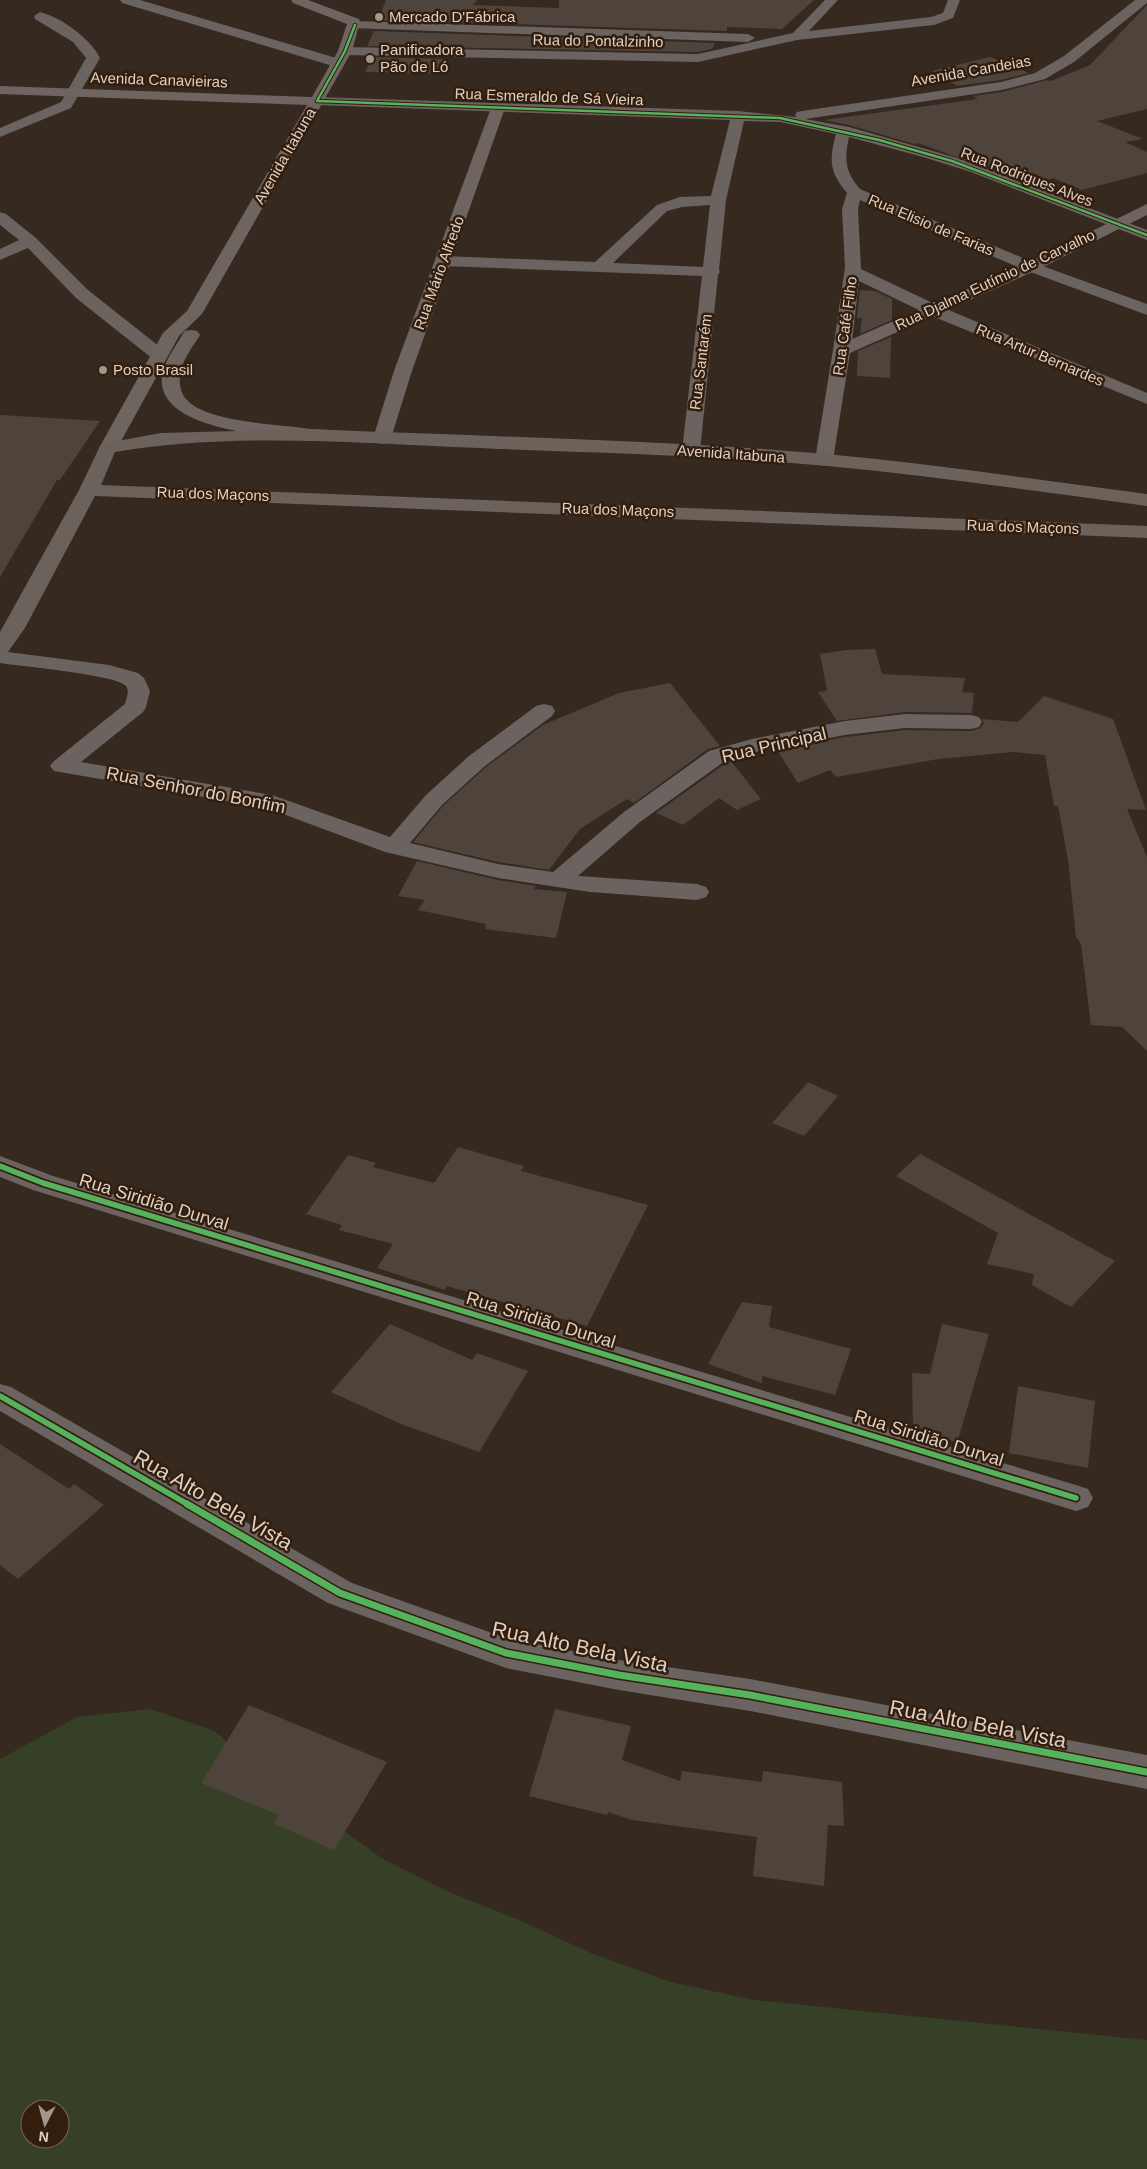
<svg xmlns="http://www.w3.org/2000/svg" width="1147" height="2169" font-family="Arial,sans-serif">
<rect width="100%" height="100%" fill="#352920"/>
<path fill="#354026" fill-rule="evenodd" d="M150,1709L215,1731L270,1778L383,1859L449,1892L517,1919L593,1954L671,1982L754,2000L1147,2040V2169H0V1759L77,1717ZM30,2109H60V2139H30Z"/>
<g fill="#4f443b">
<path d="M386,0H477L473,5L559,8V0H814L782,29L727,27V31L378,20Z"/>
<path d="M1147,5V109L1097,121L1143,139L1125,142L1147,152V173L1082,190L1053,178L1033,185L918,143L914,144L849,125L824,120L978,99L973,96L1002,92L1047,80L1051,81L1090,65Z"/>
<path d="M374,31L715,43L712,49L698,52L367,46Z"/>
<path d="M373,57L443,59L436,74L365,72Z"/>
<path d="M990,57L1029,73L1001,80L957,86L932,71Z"/>
<path d="M860,290L875,291L892,299V320L860,334L862,318H857Z"/>
<path d="M891,337L890,378L857,376L858,351Z"/>
<path d="M0,415L100,421L60,480H57L0,577Z"/>
<path d="M875,649L882,674L965,678L962,692L974,693L972,713L905,712L837,721L818,692L827,691L820,654L846,650Z"/>
<path d="M670,683L720,746L708,749L634,803L627,799L580,829L549,870L498,862L413,842L443,806L486,767L543,725L619,693Z"/>
<path d="M1044,696L1113,719L1146,810L1127,809L1147,857V1051L1122,1027L1091,1025L1081,944L1076,937L1068,860L1058,806H1054L1045,755L1013,752L938,759L836,777L830,770L798,783L777,750L845,737L905,730L971,731L981,728L984,723L982,719L1018,722Z"/>
<path d="M731,761L761,799L737,810L719,798L683,825L656,813L726,763Z"/>
<path d="M417,861L498,880L536,886L534,889L567,892L556,938L485,929L486,924L418,910L425,900L398,896Z"/>
<path d="M808,1082L838,1096L804,1136L772,1123Z"/>
<path d="M458,1147L524,1166L521,1171L648,1205L587,1326L447,1286L445,1290L377,1268L393,1244L339,1230L342,1225L306,1214L348,1155L376,1163L373,1167L434,1183Z"/>
<path d="M920,1154L1115,1261L1071,1307L1032,1285L1034,1274L987,1264L998,1233L896,1176Z"/>
<path d="M742,1302L772,1306L769,1327L851,1349L835,1395L762,1376V1383L708,1364Z"/>
<path d="M390,1324L472,1360L477,1353L528,1371L479,1452L401,1424L331,1392Z"/>
<path d="M942,1324L989,1334L957,1443L913,1425L912,1373L930,1374Z"/>
<path d="M1018,1386L1095,1401L1088,1468L1009,1453Z"/>
<path d="M0,1444L69,1489L74,1484L104,1505L18,1579L0,1565Z"/>
<path d="M249,1705L387,1762L334,1850L274,1824L279,1815L201,1783Z"/>
<path d="M555,1709L631,1726L622,1760L680,1781L682,1771L762,1782L763,1771L842,1782L844,1826L828,1825L824,1886L753,1876L757,1837L632,1820L608,1812L607,1815L529,1796Z"/>
</g>
<g fill="none" stroke-linecap="round" stroke-linejoin="round">
<g fill="#6b635f" fill-rule="evenodd">
<path d="M120,0H140L343,60L345,63L343,66H333L122,3Z"/>
<path d="M825,0H838L809,31L931,17L943,13L948,0H960L953,18L934,25L797,40L698,62L345,55L338,51L345,47L698,54L793,33Z"/>
<path d="M1135,0H1147V3L1074,62L1045,79L1002,90L805,119L849,127L957,158L1147,230V240L971,172L923,157L849,137C844,159 845,172 860,189L1037,264L1147,304V315L1025,270L860,200L858,209L861,269L939,306L1147,393V404L927,314L859,281L851,350L848,354L842,355L836,354L833,350L845,267L842,209L847,193C829,172 829,160 836,134L780,122L744,121L726,200L719,270L720,272L718,275L700,451L698,455L691,457L684,455L682,451L702,276L443,266L437,264L435,261L437,258L443,256L595,262L657,205L680,197L711,196L730,120L317,105L310,101L317,97L738,111L796,117L795,115L797,112L802,111L1001,82L1035,73L1064,56ZM710,205L703,267L613,263L667,211L682,207Z"/>
<path d="M40,12C61,17 91,39 100,58L71,108L0,137V128L61,102L86,58L73,42L35,19L34,16Z"/>
<path d="M355,21L748,34L755,38L748,42L350,28L349,25L350,22Z"/>
<path d="M0,212L6,214L36,238L88,290L165,351L168,355L165,359L159,360L153,359L76,298L28,248L0,260V249L19,240L0,225Z"/>
<path d="M0,651L109,665L138,673L144,678L150,691L146,707L143,712L81,762L272,795L390,837L426,795L469,756L536,706L544,704L552,706L555,711L552,716L485,766L442,805L410,843L498,864L553,872L624,812L709,751L752,739L845,721L905,714L971,715L979,717L982,722L979,727L971,729L905,728L845,735L755,752L725,761L640,822L578,876L697,884L706,887L709,892L706,897L697,900L590,892L498,878L385,852L267,808L54,771L50,766L54,761L125,704C126,699 130,691 126,686C118,675 18,666 0,663Z"/>
<path d="M0,1156L53,1176L1076,1485L1088,1489L1093,1498L1088,1507L1076,1511L33,1190L0,1177Z"/>
<path d="M0,1384L11,1387L352,1583L506,1638L619,1660L750,1679L1147,1755V1789L750,1711L619,1690L506,1668L328,1603L0,1411Z"/>
</g>
<g fill="#6e6460" fill-rule="evenodd">
<path d="M291,0H308L359,19L360,22L352,51L202,314L179,336L115,452L108,454L101,452L99,448L163,333L187,311L307,105L0,94V86L312,97L338,51L347,24L293,3Z"/>
<path d="M498,104L505,108L412,371L391,438L389,442L382,444L375,442L373,438L394,371L491,108Z"/>
<path d="M1147,204V215L1037,270L850,353L833,460L831,464L824,466L817,464L815,460L833,350L836,346L1025,264Z"/>
<path d="M191,330L197,331L200,335C192,348 181,361 180,377C179,384 181,393 186,399C209,425 286,423 320,431L322,435L320,439L313,441C276,436 155,432 162,376C164,361 175,348 182,335L185,331Z"/>
</g>
<path fill="#6c625c" fill-rule="evenodd" d="M313,429C484,437 655,439 826,454C933,464 1040,480 1147,494V506C1040,492 934,476 827,466C711,455 595,453 479,448C360,443 233,432 115,452L101,485L1147,526V538L95,496L25,628L8,652L0,653V632L79,490L101,444L161,433Z"/>
<defs>
<path id="cycleway-far2" d="M355,25L345,51L317,101L780,118L879,140L952,161L1147,235"/>
<g id="cycleway-far1">
<path d="M0,1166L43,1183L1076,1498"/>
<path d="M0,1396L189,1505"/>
</g>
<path id="cycleway" d="M187,1504L340,1593L506,1653L619,1675L750,1695L1147,1772"/>
</defs>
<use href="#cycleway-far2" stroke="#331e0e" stroke-width="4.5"/>
<use href="#cycleway-far1" stroke="#331e0e" stroke-width="9"/>
<use href="#cycleway" stroke="#331e0e" stroke-width="10"/>
<use href="#cycleway-far2" stroke="#56b35d" stroke-width="2.5"/>
<use href="#cycleway-far1" stroke="#56b35d" stroke-width="5.5"/>
<use href="#cycleway" stroke="#56b35d" stroke-width="7"/>
</g>
<g fill="#a3968b" stroke="#331e0e" stroke-width="2">
<circle cx="379" cy="17" r="5"/>
<circle cx="370" cy="59" r="5"/>
<circle cx="103" cy="370" r="5"/>
</g>
<g text-anchor="middle" stroke-width="5" stroke-linejoin="round" paint-order="stroke">
<g font-size="15" fill="#ded0c5" stroke="#331e0e" text-anchor="start">
<text x="389" y="22">Mercado D'Fábrica</text>
<text x="380" y="55">Panificadora<tspan x="380" dy="17">Pão de Ló</tspan></text>
<text x="113" y="375">Posto Brasil</text>
</g>
<g font-size="15" fill="#ded0c5" stroke="#331e0e">
<text transform="translate(598 41) rotate(1)" y="5">Rua do Pontalzinho</text>
<text transform="translate(971 71) rotate(-10)" y="5">Avenida Candeias</text>
<text transform="translate(159 80) rotate(2)" y="5">Avenida Canavieiras</text>
<text transform="translate(549 97) rotate(2)" y="5">Rua Esmeraldo de Sá Vieira</text>
<text transform="translate(285 156) rotate(-60)" y="5">Avenida Itabuna</text>
<text transform="translate(1027 177) rotate(21)" y="5">Rua Rodrigues Alves</text>
<text transform="translate(931 225) rotate(23)" y="5">Rua Elisio de Farias</text>
<text transform="translate(439 273) rotate(-70)" y="5">Rua Mário Alfredo</text>
<text transform="translate(995 280) rotate(-25)" y="5">Rua Djalma Eutímio de Carvalho</text>
<text transform="translate(845 326) rotate(-82)" y="5">Rua Café Filho</text>
<text transform="translate(1040 355) rotate(23)" y="5">Rua Artur Bernardes</text>
<text transform="translate(701 362) rotate(-83)" y="5">Rua Santarém</text>
<text transform="translate(731 454) rotate(4)" y="5">Avenida Itabuna</text>
<text transform="translate(213 494) rotate(2)" y="5">Rua dos Maçons</text>
<text transform="translate(618 510) rotate(2)" y="5">Rua dos Maçons</text>
<text transform="translate(1023 527) rotate(2)" y="5">Rua dos Maçons</text>
</g>
<g font-size="18" fill="#ded0c5" stroke="#331e0e">
<text transform="translate(774 745) rotate(-13)" y="6">Rua Principal</text>
<text transform="translate(196 790) rotate(11)" y="6">Rua Senhor do Bonfim</text>
<text transform="translate(154 1202) rotate(17)" y="6">Rua Siridião Durval</text>
<text transform="translate(541 1320) rotate(17)" y="6">Rua Siridião Durval</text>
<text transform="translate(929 1438) rotate(17)" y="6">Rua Siridião Durval</text>
</g>
<g font-size="21" fill="#ded0c5" stroke="#331e0e">
<text transform="translate(213 1500) rotate(30)" y="7">Rua Alto Bela Vista</text>
<text transform="translate(580 1647) rotate(12)" y="7">Rua Alto Bela Vista</text>
<text transform="translate(978 1724) rotate(11)" y="7">Rua Alto Bela Vista</text>
</g>
</g>
<g transform="translate(45 2124) rotate(186)"><circle r="24" fill="#331e0e" stroke="#776557"/>
<path d="M0-4L9 19L0 12L-9 19Z" fill="#a3968b"/>
<text y="-8" font-size="14" font-weight="bold" text-anchor="middle" fill="#ded0c5">N</text>
</g>
</svg>
